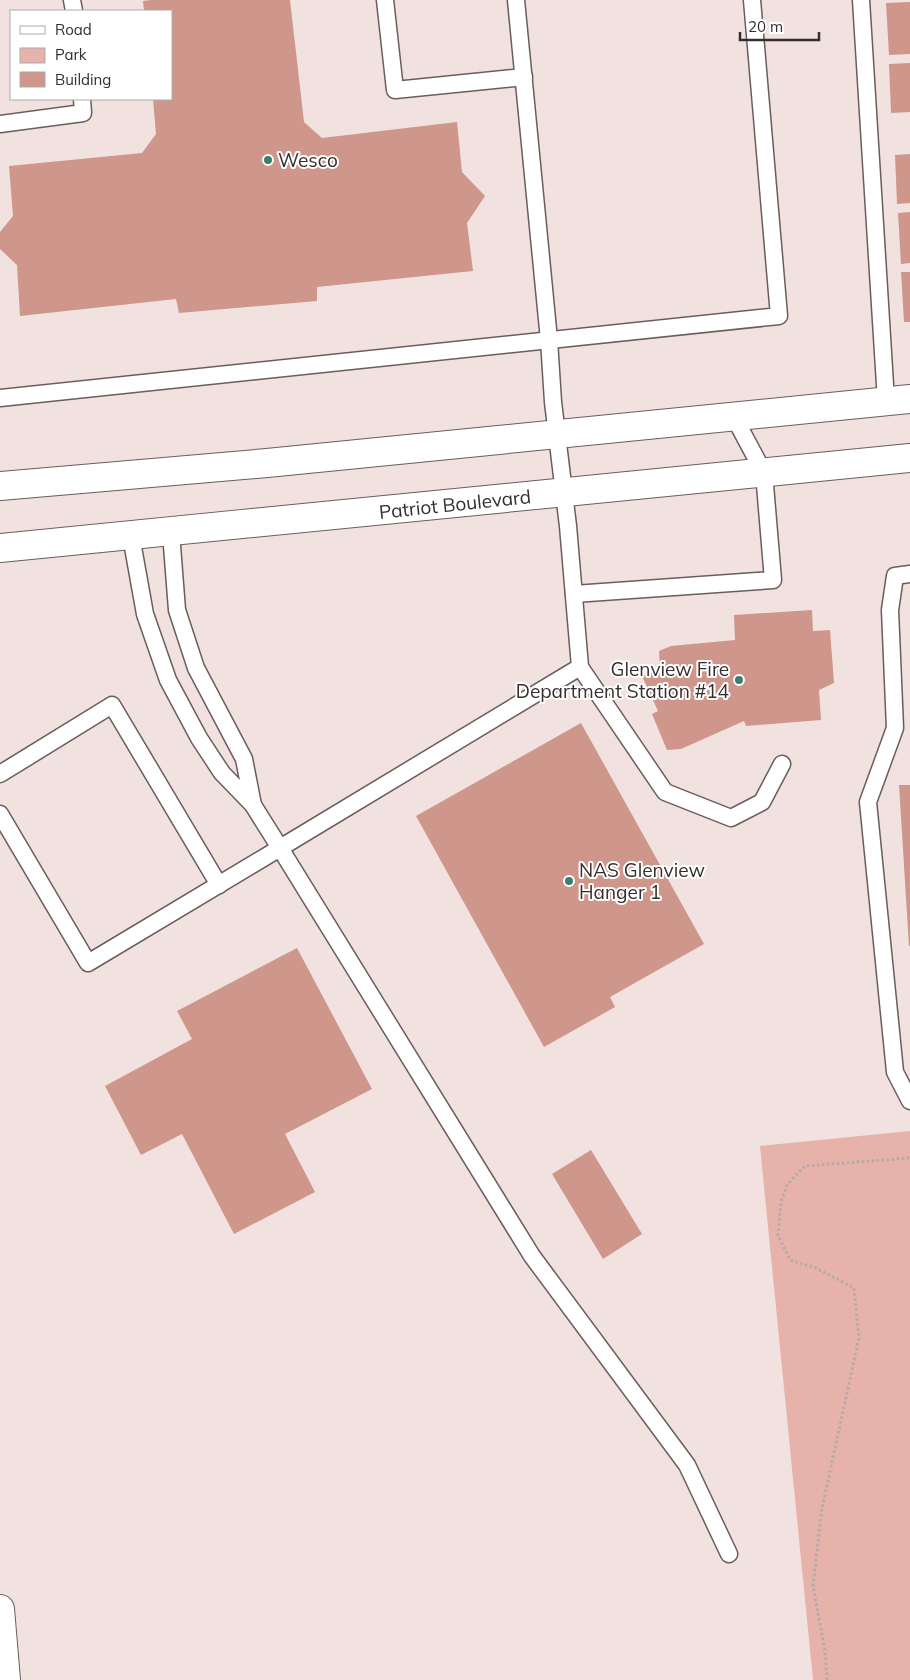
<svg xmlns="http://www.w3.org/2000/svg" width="910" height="1680" font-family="Mulish,sans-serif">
<rect width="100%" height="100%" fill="#f1e2df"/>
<path fill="#e6b2a9" d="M910,1131V1680H813L760,1146Z"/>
<g fill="#cf968c">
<path d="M151,0H290L304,122L322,138L457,122L462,172L485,196L467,223L473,271L317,287V301L179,313L176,299L20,316L17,265L0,249V232L13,216L9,166L142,153L156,134L153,99H171V11H144L143,1Z"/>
<path d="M910,2V54L889,55L886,3Z"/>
<path d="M910,63V112L891,113L889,64Z"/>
<path d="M910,154V203L897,204L895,155Z"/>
<path d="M910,212V263L901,264L898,213Z"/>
<path d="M901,272H910V322H904Z"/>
<path d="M812,610L813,631L830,630L834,683L819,690L821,720L746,726L744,721L681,749L667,750L652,714L658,711L642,676L660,668L659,651L671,646L735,640L734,615Z"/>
<path d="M581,723L704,944L610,997L615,1007L544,1047L416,816Z"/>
<path d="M899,785H910V946H909Z"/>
<path d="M297,948L372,1089L285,1134L315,1192L234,1234L182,1134L141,1155L105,1086L192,1039L177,1011Z"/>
<path d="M591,1150L642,1234L603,1259L552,1174Z"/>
</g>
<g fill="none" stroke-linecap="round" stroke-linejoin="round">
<defs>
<g id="service">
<path d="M72,0L74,11"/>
<path d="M385,0L395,90L524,77"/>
<path d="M516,0L549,340L553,402L568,526L580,667L280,848L532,1256L687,1465L729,1554"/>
<path d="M861,0L886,401"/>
<path d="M0,124L83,113L82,99"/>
<path d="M0,398L779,316L752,0"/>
<path d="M131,536L145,614L168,680L199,738L222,773L253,805L244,759L196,668L177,610L171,533"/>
<path d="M910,574L895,576L890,610L895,728L868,802L895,1072L910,1101"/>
<path d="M574,594L773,580L764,473L734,417"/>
<path d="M580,667L665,792L731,818L762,802L782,764"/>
<path d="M0,774L112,705L219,885"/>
<path d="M0,814L88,963L280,848L253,805"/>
</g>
<path id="minor" d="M0,1609L6,1680"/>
<g id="secondary">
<path d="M0,486L267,463L910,399"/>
<path d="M0,548L910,458"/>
</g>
</defs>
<use href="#service" stroke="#6a5d5b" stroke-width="19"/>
<use href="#minor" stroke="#6a5d5b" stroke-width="30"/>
<use href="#secondary" stroke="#6a5d5b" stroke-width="30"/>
<path stroke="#b7aba8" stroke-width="3" stroke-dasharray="2.5 2.5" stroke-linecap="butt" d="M827,1680L825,1651L813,1586L822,1508L859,1338L854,1288L816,1268L790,1260L778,1235L781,1202L787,1185L805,1166L910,1158"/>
<use href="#service" stroke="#fff" stroke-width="16"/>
<use href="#minor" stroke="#fff" stroke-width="28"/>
<use href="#secondary" stroke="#fff" stroke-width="28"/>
</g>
<g fill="#3c7e6e" stroke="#fff" stroke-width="2">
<circle cx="268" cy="160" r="5"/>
<circle cx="739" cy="680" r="5"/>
<circle cx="569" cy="881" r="5"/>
</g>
<g text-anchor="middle" stroke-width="4" stroke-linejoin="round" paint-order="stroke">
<g font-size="19" fill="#342e2d" stroke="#fff" text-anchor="start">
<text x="278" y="167">Wesco</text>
<text x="729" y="676" text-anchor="end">Glenview Fire<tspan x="729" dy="22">Department Station #14</tspan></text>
<text x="579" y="877">NAS Glenview<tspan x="579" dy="22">Hanger 1</tspan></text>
</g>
<g font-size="19" fill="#342e2d" stroke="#fff">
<text transform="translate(455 504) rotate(-6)" y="7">Patriot Boulevard</text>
</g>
</g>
<rect x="10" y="10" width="162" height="90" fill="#ffffff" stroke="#aeabab"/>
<rect x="20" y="26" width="25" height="8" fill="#ffffff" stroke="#aeabab"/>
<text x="55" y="35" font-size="15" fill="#342e2d">Road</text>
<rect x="20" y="48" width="25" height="15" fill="#e6b2a9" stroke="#aeabab"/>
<text x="55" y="60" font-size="15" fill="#342e2d">Park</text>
<rect x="20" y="72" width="25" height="15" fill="#cf968c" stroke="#aeabab"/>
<text x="55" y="85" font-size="15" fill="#342e2d">Building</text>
<path d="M740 32v8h79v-8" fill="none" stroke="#342e2d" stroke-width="2.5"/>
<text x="748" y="32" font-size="15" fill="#342e2d" stroke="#ffffff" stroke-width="4" paint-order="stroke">20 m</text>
</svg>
